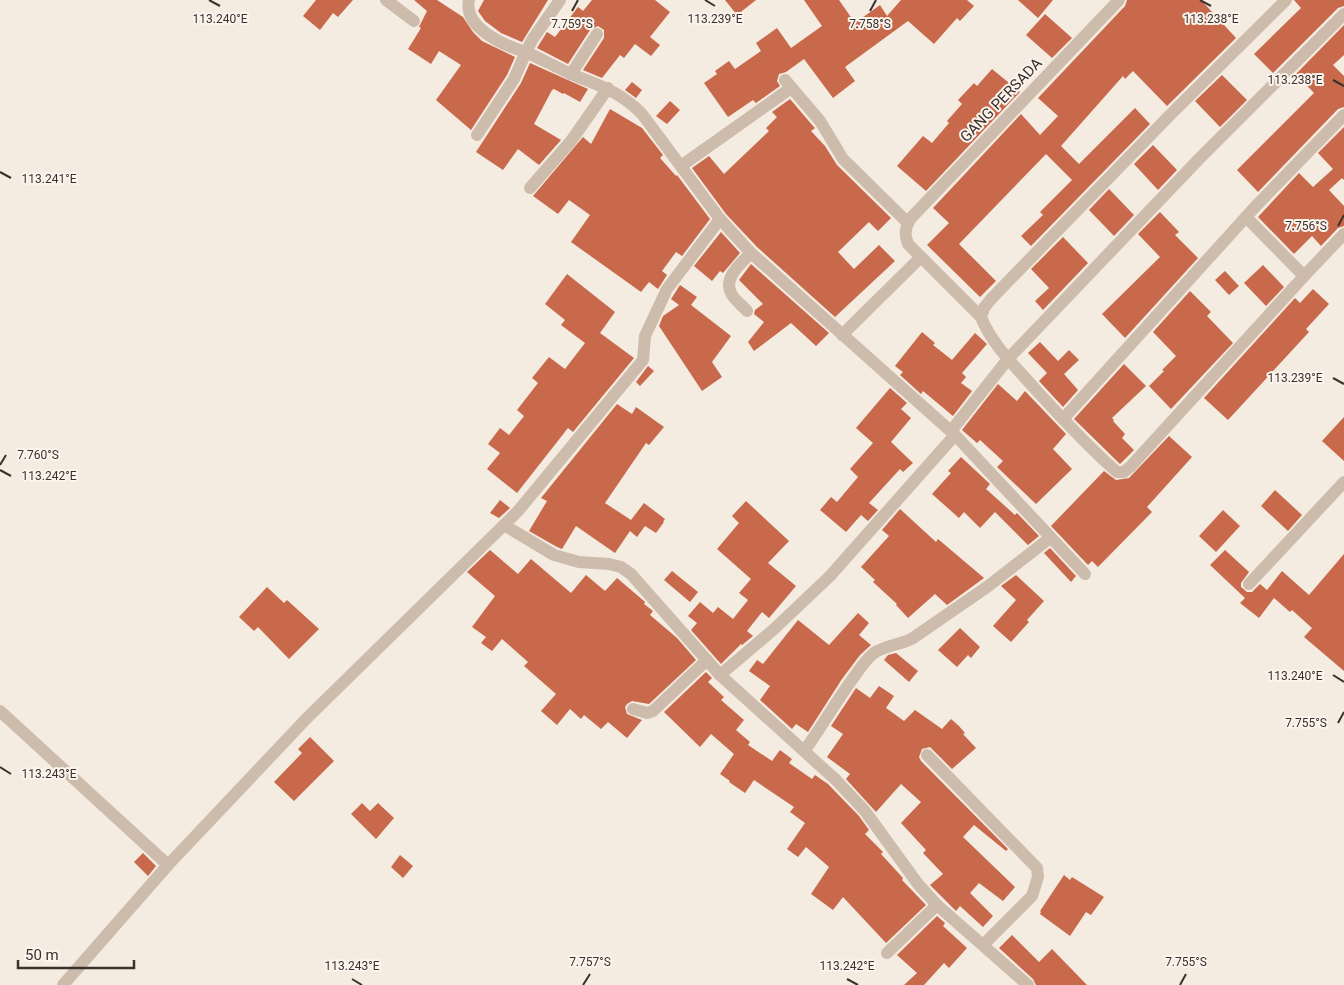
<svg xmlns="http://www.w3.org/2000/svg" width="1344" height="985" font-family="Roboto,sans-serif">
<rect width="100%" height="100%" fill="#f4ebe1"/>
<g fill="#c8694b">
<path d="M316,0H353L338,17L333,13L320,30L303,16Z"/>
<path d="M414,0H437L463,17L473,32L482,41L515,57L507,75L471,130L436,100L461,65L439,51L431,64L408,49L421,28L419,27L427,11Z"/>
<path d="M484,0H548L522,42L501,33L485,21L478,11Z"/>
<path d="M592,0H655L670,12L650,37L660,45L651,56L635,44L624,58L620,55L602,78L583,70L604,38V30L598,26L590,30L568,64L537,48L547,32L555,37L578,7L583,11Z"/>
<path d="M725,0H756L737,15Z"/>
<path d="M804,0H839L855,23L880,5L887,16L901,0H967L974,6L960,21L957,18L934,44L908,21L845,67L855,81L833,98L804,59L786,72L779,74L777,81L780,86L756,103L753,100L728,117L704,83L717,74L715,71L729,61L735,69L761,51L756,43L777,28L791,48L822,26Z"/>
<path d="M1018,0H1053L1038,18Z"/>
<path d="M1127,0H1201L1236,38L1167,106L1133,71L1125,79L1123,76L1061,146L1079,164L1135,108L1150,124L1031,246L1021,236L1043,215L1040,212L1072,180L1046,154L959,244L996,281L980,297L927,245L949,223L933,208L1021,114L1040,135L1058,116L1038,98L1125,6Z"/>
<path d="M1294,0H1344V6L1338,8L1273,73L1254,54L1301,8Z"/>
<path d="M1045,14L1072,38L1052,58L1026,35Z"/>
<path d="M1344,25V55L1333,65L1344,76V107L1338,109L1258,192L1237,170L1314,93L1296,74Z"/>
<path d="M530,63L588,89L580,102L564,93L563,94L554,89L552,90L534,124L561,140L539,165L518,149L503,170L476,152L521,83Z"/>
<path d="M992,69L1020,92L926,191L897,166L923,136L932,143L949,123L947,121L962,104L958,100L974,83L977,86Z"/>
<path d="M1222,75L1247,100L1220,127L1195,101Z"/>
<path d="M632,82L642,90L636,98L625,90Z"/>
<path d="M790,99L813,126L815,128L811,131L825,146L837,165L891,218L878,231L869,222L838,252L854,269L879,245L895,261L835,317L757,247L726,214L692,168L709,156L724,174L769,131L766,128L777,117L772,112Z"/>
<path d="M670,101L680,110L667,124L656,116Z"/>
<path d="M610,109L642,128L663,155L660,158L676,176L677,175L710,219L682,256L676,252L662,271L667,275L658,289L649,282L641,292L571,242L590,215L569,200L558,214L533,196L583,137L591,144Z"/>
<path d="M1344,127V180L1342,178L1329,190L1344,206V226L1338,228L1321,246L1312,236L1294,254L1258,217L1299,173L1313,187L1333,169L1318,153Z"/>
<path d="M1153,145L1177,170L1158,190L1134,164Z"/>
<path d="M1109,189L1134,215L1114,236L1089,210Z"/>
<path d="M1160,212L1179,232L1175,235L1198,258L1125,338L1102,314L1160,257L1138,234Z"/>
<path d="M721,232L740,253L723,273L720,271L712,281L694,266Z"/>
<path d="M1063,237L1088,263L1043,310L1035,301L1049,288L1031,269Z"/>
<path d="M751,264L829,333L816,346L791,323L754,351L748,342L764,322L754,314L755,310L763,304L739,280Z"/>
<path d="M1263,265L1284,287L1266,306L1244,283Z"/>
<path d="M1225,271L1239,286L1229,295L1215,280Z"/>
<path d="M567,274L615,312L600,333L634,358L573,432L568,428L517,493L487,469L500,453L488,444L500,428L509,435L524,416L517,410L538,383L532,378L549,357L565,369L585,343L561,325L565,320L545,304Z"/>
<path d="M680,285L697,297L691,305L731,336L712,362L722,377L702,391L659,326L663,316L679,305L671,299Z"/>
<path d="M1313,289L1329,304L1306,329L1309,332L1228,420L1204,398L1295,298L1300,303Z"/>
<path d="M1190,291L1211,312L1207,316L1233,343L1171,409L1149,386L1164,371L1162,370L1176,356L1153,332Z"/>
<path d="M922,332L935,343L933,345L952,360L975,333L987,344L962,373L966,377L961,383L972,391L953,416L923,391L921,394L900,375L903,372L895,366Z"/>
<path d="M1040,342L1058,361L1069,350L1079,360L1064,374L1078,390L1063,407L1039,381L1047,373L1028,353Z"/>
<path d="M1124,364L1146,386L1112,418L1114,420L1113,421L1125,434L1122,438L1134,450L1120,464L1074,419Z"/>
<path d="M648,366L654,371L640,386L636,382Z"/>
<path d="M998,384L1017,401L1025,391L1066,434L1053,449L1072,469L1036,504L997,467L1003,461L980,440L977,443L962,430Z"/>
<path d="M890,388L907,403L901,409L911,418L891,442L913,463L903,472L900,469L869,503L878,510L868,521L861,515L846,532L820,510L831,497L837,502L858,477L850,469L873,443L856,428Z"/>
<path d="M617,404L632,414L636,407L664,427L649,445L646,443L605,503L631,520L644,503L665,519L663,522H664L656,533L645,526L637,537L630,531L615,553L576,526L562,549L557,547L529,531L547,501L541,498Z"/>
<path d="M1344,417V461L1322,441Z"/>
<path d="M1169,436L1192,457L1147,507L1152,512L1098,567L1092,561L1088,565L1051,526L1104,471L1116,480L1129,478Z"/>
<path d="M961,457L990,484L986,489L1015,515L1017,513L1039,536L1028,545L995,512L980,528L964,512L959,518L932,494L951,473L948,471Z"/>
<path d="M1275,490L1302,515L1288,531L1261,506Z"/>
<path d="M500,500L510,508L499,518L490,513Z"/>
<path d="M746,501L789,541L768,563L796,586L769,618L762,612L747,631L753,636L742,645L741,644L721,664L691,630L697,623L688,616L700,602L713,613L718,607L733,619L748,600L739,593L751,579L717,549L739,523L732,516Z"/>
<path d="M900,509L936,542L938,539L984,578L947,605L935,594L908,618L896,605L897,604L873,582L875,580L861,567L889,536L882,530Z"/>
<path d="M1223,510L1240,526L1216,552L1199,536Z"/>
<path d="M1050,548L1076,576L1071,582L1044,553Z"/>
<path d="M490,550L518,574L531,559L571,593L586,575L605,591L617,578L644,601L645,602L644,604L653,611L650,615L677,638L696,660L649,704L632,701L627,704L625,707L627,714L642,720L627,738L608,722L601,729L584,715L581,719L570,709L557,725L541,711L556,694L524,666L528,662L502,639L492,651L481,643L486,637L472,627L495,596L467,572Z"/>
<path d="M1225,550L1249,572L1241,583V587L1247,592H1252L1260,584L1267,590L1282,571L1309,595L1344,554V671L1304,637L1312,628L1292,610L1290,612L1274,598L1259,618L1240,603L1245,598L1210,565Z"/>
<path d="M672,571L698,592L690,602L664,580Z"/>
<path d="M1016,575L1044,601L1027,620L1029,622L1011,642L993,626L1016,600L1001,586Z"/>
<path d="M267,587L284,603L287,600L319,629L289,659L258,627L254,631L239,617Z"/>
<path d="M858,613L869,623L859,635L871,645L860,655L842,679L808,732L796,724L792,729L760,700L770,686L749,671L757,660L763,664L798,620L829,645Z"/>
<path d="M960,628L980,647L971,658L968,655L957,667L938,650Z"/>
<path d="M896,653L918,671L909,682L884,660L888,655Z"/>
<path d="M706,672L712,678L708,682L724,697L721,700L744,720L736,730L750,742L748,745L772,761L780,750L792,759L789,763L812,779L815,775L828,784L859,816L869,830L865,834L883,852L881,854L903,878L902,880L926,905L886,943L843,897L833,910L811,894L829,867L806,847L798,857L787,849L805,823L790,812L794,807L754,780L745,793L729,782L730,781L720,774L734,754L711,734L700,747L664,712Z"/>
<path d="M879,686L894,696L886,708L904,721L915,710L942,729L951,719L959,726L965,733L963,734L976,748L952,769L930,747L922,749L919,757L921,761L1008,849L1006,851L974,825L963,837L1015,887L1003,901L979,883L970,893L993,916L983,927L960,906L956,911L930,885L943,874L923,853L926,850L901,823L921,802L901,784L876,812L846,779L850,774L827,757L843,734L831,726L856,688L870,698Z"/>
<path d="M310,737L334,761L294,801L274,782L302,753L298,749Z"/>
<path d="M362,803L370,811L378,803L394,818L376,839L351,814Z"/>
<path d="M143,853L156,866L148,876L134,862Z"/>
<path d="M400,855L413,866L403,878L391,867Z"/>
<path d="M1064,875L1070,880L1072,877L1104,897L1091,915L1086,912L1070,936L1040,914L1041,912L1040,911Z"/>
<path d="M937,916L945,923L943,926L967,948L949,968L944,963L924,985H904L917,973L897,955Z"/>
<path d="M1012,935L1039,962L1052,949L1087,985H1036L1033,979L999,948Z"/>
</g>
<g fill="none" stroke-linecap="round" stroke-linejoin="round">
<g stroke="#cdbbac" stroke-width="12">
<path d="M386,0L414,21"/>
<path d="M469,0C463,28 505,46 526,52L514,79L477,135"/>
<path d="M1286,0L1170,115L991,299L984,308L981,317C992,345 1016,367 1036,390C1062,418 1088,447 1117,472H1124L1131,466L1306,274L1344,234"/>
<path d="M571,74L597,34"/>
<path d="M785,80L820,121L843,159L908,223"/>
<path d="M681,166L791,88"/>
<path d="M530,188L571,141L608,88"/>
<path d="M1246,217L1304,276"/>
<path d="M720,219L751,253L955,435L830,576L773,630L720,675"/>
<path d="M747,311C743,306 734,300 731,293C723,278 741,263 751,253"/>
<path d="M981,317L908,244C904,234 905,228 911,218L1119,0"/>
<path d="M842,335L921,257"/>
<path d="M1063,419L1255,207L1344,115"/>
<path d="M951,431L1008,359L1198,160L1344,14"/>
<path d="M955,435L1085,574"/>
<path d="M504,525L518,511L643,360L645,336L667,289L720,219L642,114C619,91 600,86 571,74C556,67 541,59 526,52L532,40L560,0"/>
<path d="M1249,584L1344,482"/>
<path d="M633,709L647,713L653,711L707,660"/>
<path d="M0,711L168,865"/>
<path d="M805,750C822,726 837,700 854,677C860,668 866,659 874,653C886,645 901,645 913,638L987,587L1050,538"/>
<path d="M927,755L1037,868L1038,877L1032,896L983,945"/>
<path d="M887,953L937,905"/>
<path d="M63,985L168,865L307,718L504,525L554,555L579,562L609,564L621,567L631,574L720,675L836,780L865,811L918,884L937,905L1028,985"/>
</g>
</g>
<path fill="none" stroke="#3b302b" stroke-width="2" d="M209,0L220,6M705,0L715,6M1200,0L1211,6M572,11L578,0M870,11L876,0M1333,80L1344,86M0,172L11,178M1338,226L1344,215M1333,378L1344,384M0,465L6,455M0,470L11,476M1333,675L1344,682M1338,723L1344,712M0,767L11,774M352,979L362,985M847,979L858,985M583,985L590,974M1180,985L1186,974"/>
<g text-anchor="middle" stroke-width="4" stroke-linejoin="round" paint-order="stroke">
<g font-size="15" fill="#3b302b" stroke="#fbf5ee">
<text transform="translate(1001 100) rotate(-46)" y="5">GANG PERSADA</text>
</g>
</g>
<g font-size="12" text-anchor="middle" fill="#3b302b" stroke="#fbf5ee" stroke-width="4" stroke-linejoin="round" paint-order="stroke">
<text x="1211" y="23">113.238°E</text>
<text x="220" y="23">113.240°E</text>
<text x="715" y="23">113.239°E</text>
<text x="572" y="28">7.759°S</text>
<text x="870" y="28">7.758°S</text>
<text x="1295" y="84">113.238°E</text>
<text x="49" y="183">113.241°E</text>
<text x="1306" y="230">7.756°S</text>
<text x="1295" y="382">113.239°E</text>
<text x="38" y="459">7.760°S</text>
<text x="49" y="480">113.242°E</text>
<text x="1295" y="680">113.240°E</text>
<text x="1306" y="727">7.755°S</text>
<text x="49" y="778">113.243°E</text>
<text x="590" y="966">7.757°S</text>
<text x="1186" y="966">7.755°S</text>
<text x="352" y="970">113.243°E</text>
<text x="847" y="970">113.242°E</text>
</g>
<path d="M18 960v8h116v-8" fill="none" stroke="#3b302b" stroke-width="2.5"/>
<text x="25" y="960" font-size="15" fill="#3b302b" stroke="#fbf5ee" stroke-width="4" paint-order="stroke">50 m</text>
</svg>
